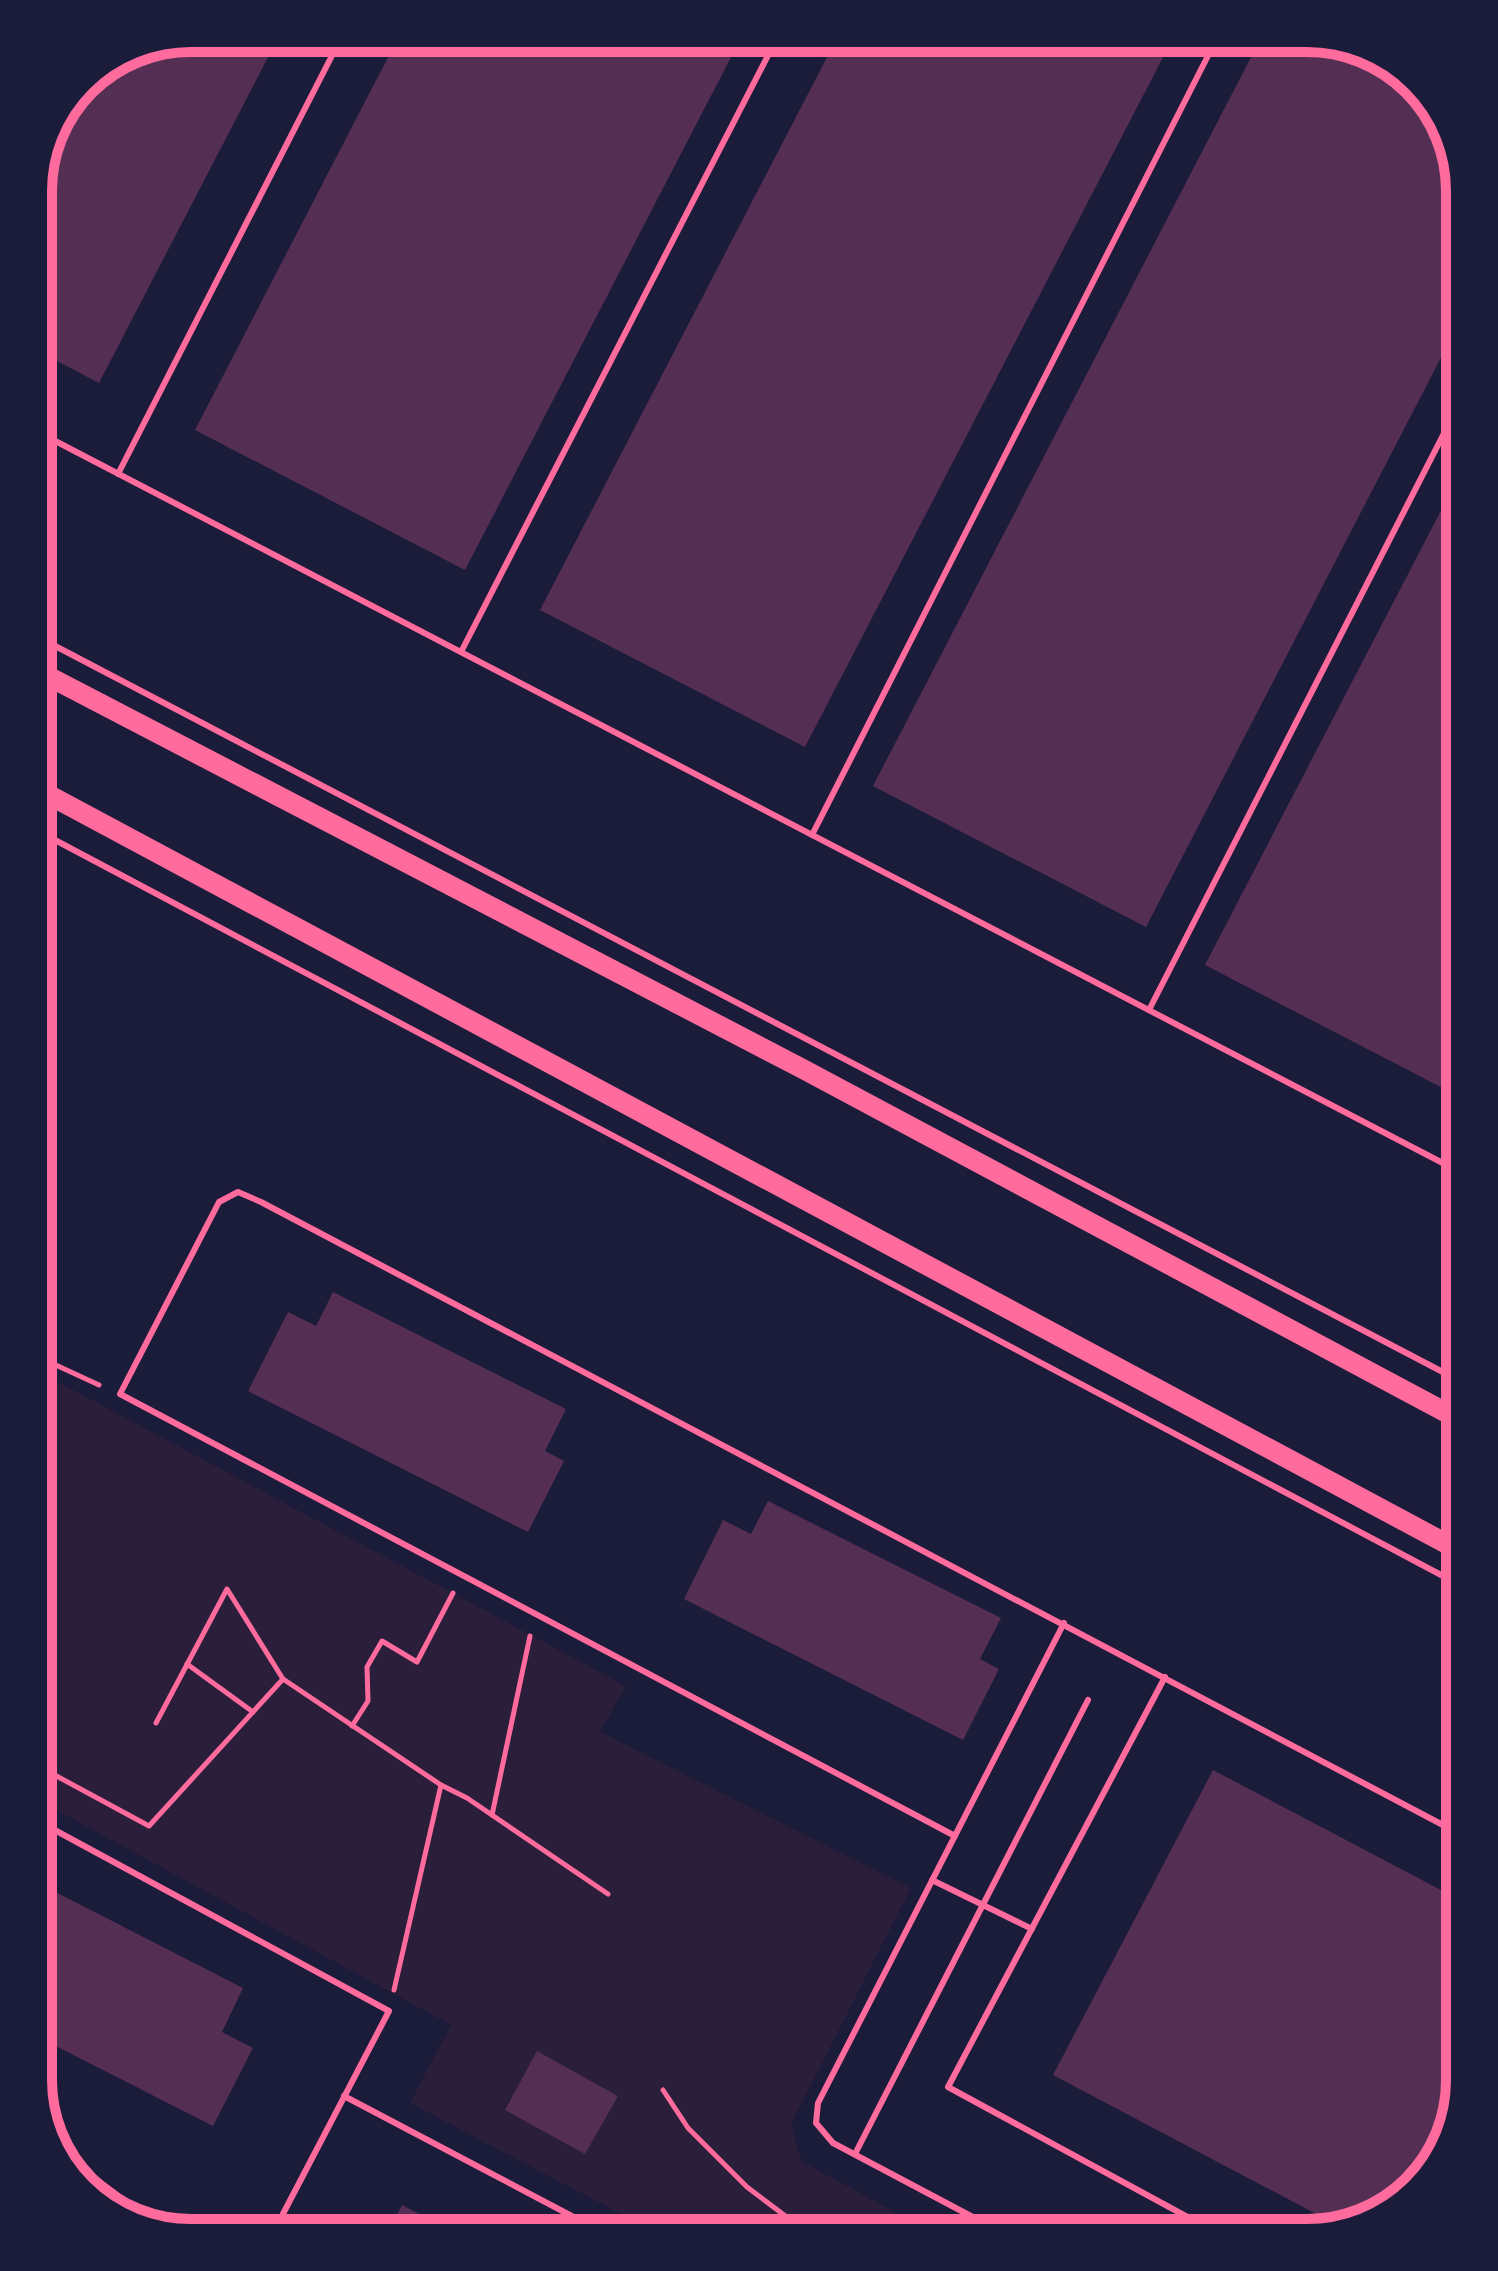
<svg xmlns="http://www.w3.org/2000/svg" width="1498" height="2271" font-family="Mulish,sans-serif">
<rect width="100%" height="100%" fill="#1b1b3a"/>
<path fill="#2a1e3b" d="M38,1371L626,1686L600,1732L911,1888L791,2124L801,2161L906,2218L889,2233H657L410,2103L451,2025L38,1800Z"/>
<g fill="#542f53">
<path d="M191,38H278L99,383L38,351V182L83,83L133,50Z"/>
<path d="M398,38H741L465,570L195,430Z"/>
<path d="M837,38H1173L805,747L540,610Z"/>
<path d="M1261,38H1316L1391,64L1440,115L1460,191V321L1146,927L873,786Z"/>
<path d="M1460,474V1097L1205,965Z"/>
<path d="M333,1292L566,1409L545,1451L564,1461L528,1532L248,1391L288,1312L316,1326Z"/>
<path d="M768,1501L1001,1618L980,1659L999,1669L963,1740L684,1599L723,1520L751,1534Z"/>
<path d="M1213,1770L1460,1900V2080L1439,2157L1383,2213L1337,2225L1053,2075Z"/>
<path d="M38,1883L243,1988L222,2032L253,2048L213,2126L38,2037Z"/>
<path d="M537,2051L618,2096L585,2154L505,2110Z"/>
<path d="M402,2205L456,2233H388Z"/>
</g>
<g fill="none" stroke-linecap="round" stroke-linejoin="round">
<g stroke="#ff6b9d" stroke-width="5">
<path d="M38,1362L45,1360L99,1385"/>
<path d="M187,1664L253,1712"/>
<path d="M156,1723L227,1589L283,1679"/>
<path d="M352,1726L368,1701L367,1667L382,1641L417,1662L453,1593"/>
<path d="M38,1766L149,1826L283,1679L441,1785"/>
<path d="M492,1815L530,1636"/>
<path d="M394,1990L441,1785L467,1798L608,1894"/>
<path d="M663,2090L688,2128L747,2187L808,2233"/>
<path d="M924,2233L935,2222"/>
</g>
<g stroke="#ff6b9d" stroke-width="6">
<path d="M38,432L1460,1172"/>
<path d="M118,474L341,38"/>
<path d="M38,637L1460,1381"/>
<path d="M461,652L777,38"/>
<path d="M38,831L1460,1585"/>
<path d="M812,835L1217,38"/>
<path d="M1149,1010L1460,402"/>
<path d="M1165,1677L948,2087L1217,2233"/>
<path d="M38,1821L389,2011L273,2233"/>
<path d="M955,1836L120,1394L219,1202L238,1192L261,1202L1460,1834"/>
<path d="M932,1880L1032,1929"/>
<path d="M344,2096L604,2233"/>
<path d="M57,2150L157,2225"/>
<path d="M855,2154L1088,1700"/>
<path d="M1003,2233L833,2143L816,2123L818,2103L1064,1623"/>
</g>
<g stroke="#ff6b9d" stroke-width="20">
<path d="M38,671L801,1068L1460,1420"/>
<path d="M38,789L1460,1551"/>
</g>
</g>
<path d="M0 0H1498V2271H0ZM191 52H1307A139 139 0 0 1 1446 191V2080A139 139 0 0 1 1307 2219H191A139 139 0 0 1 52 2080V191A139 139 0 0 1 191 52Z" fill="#1b1b3a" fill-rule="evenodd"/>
<path fill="none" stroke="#ff6b9d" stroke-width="10" d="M191 52H1307A139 139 0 0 1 1446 191V2080A139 139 0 0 1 1307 2219H191A139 139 0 0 1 52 2080V191A139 139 0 0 1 191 52Z"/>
</svg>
